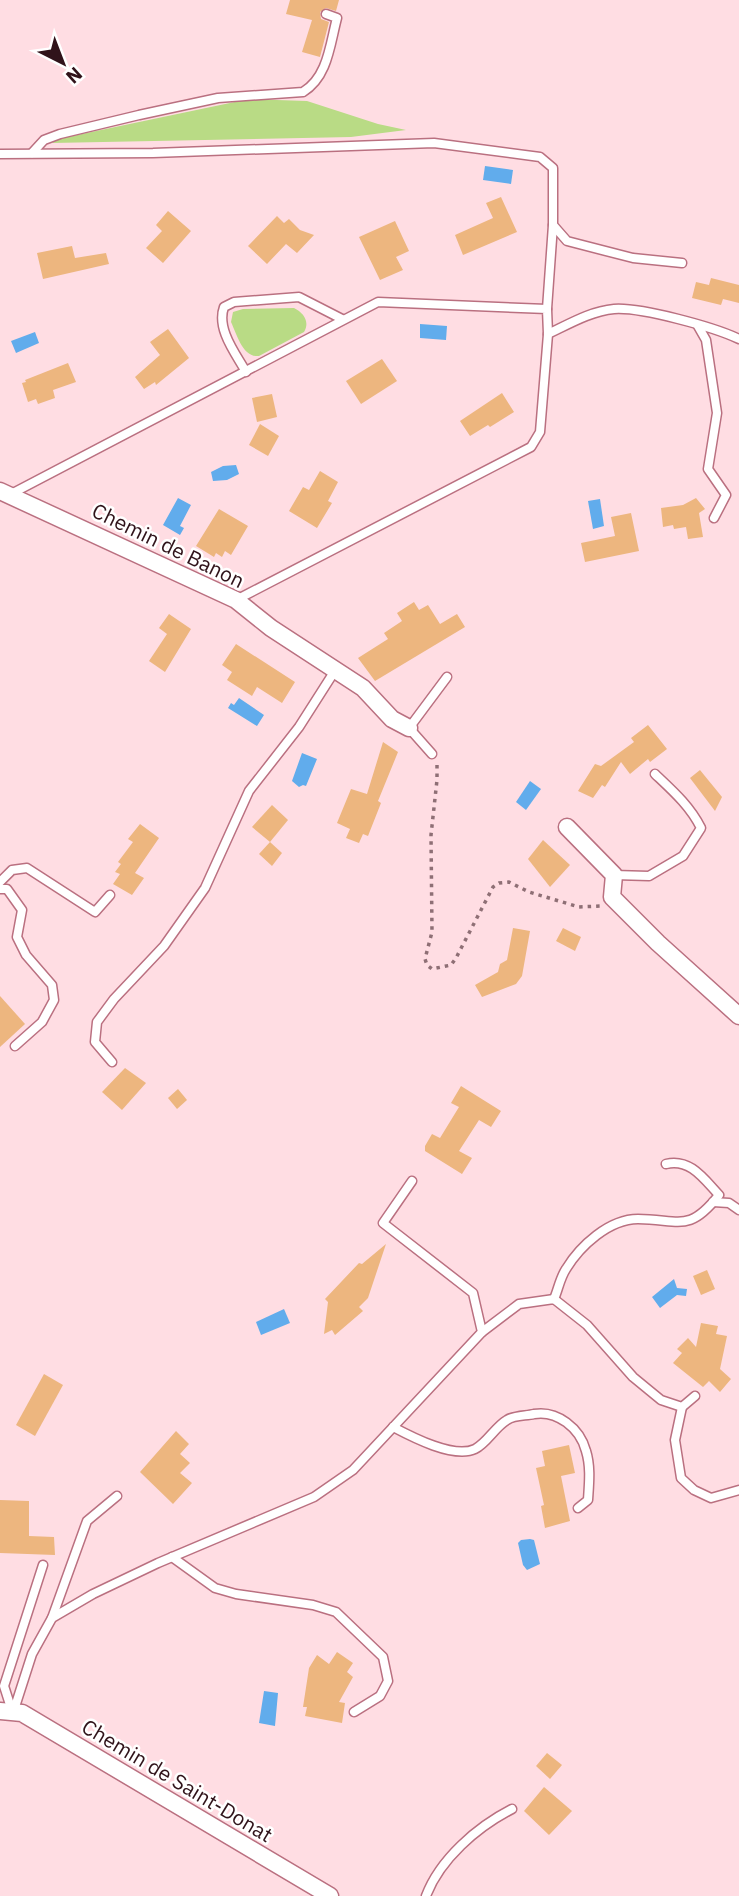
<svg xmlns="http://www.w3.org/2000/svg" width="739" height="1896" font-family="'IBM Plex Sans',sans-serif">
<rect width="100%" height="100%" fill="#ffdde3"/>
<g fill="#b9db85">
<path d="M249,99L307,101L378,124L406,130L351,137L52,143L58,139Z"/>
<path d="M294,308C304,313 310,322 304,332L259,356C243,358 237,335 231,322L233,312L243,309Z"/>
</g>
<g fill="#61acec">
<path d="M485,166L513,170L511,184L483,180Z"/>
<path d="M420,324L447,326L446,340L420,338Z"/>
<path d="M35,332L39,343L16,353L11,341Z"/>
<path d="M236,465L239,474L227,480L213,481L211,472L223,466Z"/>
<path d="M178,498L191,505L180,526L184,528L180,535L163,525Z"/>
<path d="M600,499L604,526L593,529L588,501Z"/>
<path d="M239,698L264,715L257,726L228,708L231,703L234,705Z"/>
<path d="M302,753L317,759L306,786L303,785L299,787L292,781Z"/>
<path d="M530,781L541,789L526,810L516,802Z"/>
<path d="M674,1279L677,1288L687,1289L686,1296L677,1295L660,1308L652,1297Z"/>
<path d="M284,1309L290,1323L261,1335L256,1322Z"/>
<path d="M530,1539L534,1540L540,1564L527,1570L523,1565L518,1543L521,1540Z"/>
<path d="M264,1691L278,1693L275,1726L259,1723Z"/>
</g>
<g fill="#edb67f">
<path d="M290,0H339L336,11L326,8L320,12L321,19L329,22L320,57L302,52L312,20L286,14Z"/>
<path d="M501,197L517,232L463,255L455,235L493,218L486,203Z"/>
<path d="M168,211L191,231L163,263L146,248L162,231L156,225Z"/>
<path d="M277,216L284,223L289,219L300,230L314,235L297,253L286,244L267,264L248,246Z"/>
<path d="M395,221L409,251L396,257L403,270L380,280L359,237Z"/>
<path d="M72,246L75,258L106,253L109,264L43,279L37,253Z"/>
<path d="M711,278L739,285V303L723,299L721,305L692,298L696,282L709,285Z"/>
<path d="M168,329L189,358L156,385L155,382L144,389L135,377L160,355L150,342Z"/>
<path d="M382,359L397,381L361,404L346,381Z"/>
<path d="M68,363L76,382L53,390L55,398L38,404L36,399L28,402L22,383L26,382L25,380Z"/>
<path d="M502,393L514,412L490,427L488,425L470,436L460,421Z"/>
<path d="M272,394L277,417L257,422L252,398Z"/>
<path d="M260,424L279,436L268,456L249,445Z"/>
<path d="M320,471L338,482L328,501L332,503L317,528L289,511L303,487L309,490Z"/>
<path d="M696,498L705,509L699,513L703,537L688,539L686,527L674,529L673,525L663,527L661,508L683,505Z"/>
<path d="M219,509L248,526L231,555L225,551L222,557L216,553L214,557L196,546Z"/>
<path d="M631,513L639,551L585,562L581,543L615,536L611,517Z"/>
<path d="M414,602L419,610L428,605L440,624L457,614L465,627L375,681L358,658L388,639L384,633L402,621L397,613Z"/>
<path d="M169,614L191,629L165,672L149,661L167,634L159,628Z"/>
<path d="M236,644L295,682L282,703L257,687L252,696L227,680L232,672L222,665Z"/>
<path d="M648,725L667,749L650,762L648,759L630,774L621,762L605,787L602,785L593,798L578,791L595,764L601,766L634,742L631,738Z"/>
<path d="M383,742L398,752L378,801L381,803L368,836L363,834L359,843L346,838L350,829L337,823L351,789L367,794Z"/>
<path d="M700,770L722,797L715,811L690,778Z"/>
<path d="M272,805L288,820L270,842L252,827Z"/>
<path d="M140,824L159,838L135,873L144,878L132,895L113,884L120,874L115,872L121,864L118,862L133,842L128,839Z"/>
<path d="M543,840L570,865L550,887L528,859Z"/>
<path d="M270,842L282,853L272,866L259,854Z"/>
<path d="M513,928L530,931L522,976L516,984L482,997L475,985L498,972L500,964L507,960Z"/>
<path d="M563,928L581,937L575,951L556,941Z"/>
<path d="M0,996L25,1024L0,1047Z"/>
<path d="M125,1068L146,1083L122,1110L102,1092Z"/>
<path d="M461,1086L501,1111L491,1127L479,1120L459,1151L472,1158L462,1174L425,1151V1146L432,1134L440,1138L459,1107L451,1103Z"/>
<path d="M178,1089L187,1100L177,1109L168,1098Z"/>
<path d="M386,1244L368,1298L359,1307L363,1311L335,1335L332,1330L324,1334L328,1302L325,1299L359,1263L362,1264Z"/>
<path d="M707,1270L715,1289L701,1295L693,1276Z"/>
<path d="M701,1323L718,1326L716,1334L727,1336L720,1369L731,1379L720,1392L709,1381L703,1387L673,1363L682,1353L677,1349L688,1338L696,1347Z"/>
<path d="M44,1374L63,1385L35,1436L16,1425Z"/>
<path d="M176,1431L189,1444L180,1454L190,1463L180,1473L192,1483L173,1504L140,1472Z"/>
<path d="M569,1445L575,1473L561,1476L570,1521L545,1528L541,1506L544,1505L536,1468L545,1466L542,1451Z"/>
<path d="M0,1500L29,1501V1536L54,1537L55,1555L0,1553Z"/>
<path d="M337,1652L353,1663L347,1672L353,1677L339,1702L345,1703L342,1723L305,1716L307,1707H303L309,1668L317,1655L329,1664Z"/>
<path d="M547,1753L562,1765L550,1779L536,1766Z"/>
<path d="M544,1787L572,1811L549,1835L524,1811Z"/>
</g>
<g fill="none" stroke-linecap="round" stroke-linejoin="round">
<defs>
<g id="lane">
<path d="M32,153L44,140L60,134L139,115L218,98L303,92C328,77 330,44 337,18L326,14"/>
<path d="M0,154L153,153L434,143L540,157L553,168V225L567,241L633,258L682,263"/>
<path d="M547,309L553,225"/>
<path d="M698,326L706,340L717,413L708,469L726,495L714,518"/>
<path d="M548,334C569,324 591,311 614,309C641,307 714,327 739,339"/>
<path d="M246,372C236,354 216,329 224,307L234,302L299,297L342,319"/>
<path d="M11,494L378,302L547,309L548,334L540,432L531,447L236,600"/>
<path d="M432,754L409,728L447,677"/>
<path d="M614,875L649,876L683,856L701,828C690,806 673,791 655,774"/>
<path d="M0,882L12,870L27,868L95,912L110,895"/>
<path d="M0,889H7L22,910L17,937L26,955L52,985L54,1000L42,1022L15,1046"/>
<path d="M112,1062L95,1042L97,1022L114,999L164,946L205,888L249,791L299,727L336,669"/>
<path d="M713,1202L729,1203L739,1210"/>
<path d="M554,1299C558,1290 560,1278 566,1269C580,1246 609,1219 638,1219C679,1219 688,1234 719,1195C704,1179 690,1158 666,1164"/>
<path d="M482,1332L519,1304L554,1299L587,1325L633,1377L661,1400L682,1407L695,1396"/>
<path d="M682,1407L675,1440L681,1478L694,1490L711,1498L739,1490"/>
<path d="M393,1427C412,1437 454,1459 475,1449C487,1443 495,1427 507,1420C514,1415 526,1416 534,1414C557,1410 580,1428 586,1451C591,1467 589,1484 588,1500L578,1508"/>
<path d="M172,1557L215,1588L236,1594L313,1605L336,1612L383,1657L388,1681L380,1696L354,1712"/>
<path d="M52,1618L87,1521L117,1496"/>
<path d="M12,1711L4,1686L43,1565"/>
<path d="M13,1713L32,1654L52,1618L93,1594L158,1563L314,1497L353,1470L482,1332L473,1293L383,1223L412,1181"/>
<path d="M426,1896C440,1859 477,1827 512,1809"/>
</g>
<g id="street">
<path d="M0,491L236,600L271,628L363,688L392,719L409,728"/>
<path d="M567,827L614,875L612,897L658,943L739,1016"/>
<path d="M0,1711L22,1713L330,1896"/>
</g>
</defs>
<use href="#lane" stroke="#ba7080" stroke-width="11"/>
<use href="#street" stroke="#ba7080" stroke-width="19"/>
<path stroke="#8e6f75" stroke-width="3.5" stroke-dasharray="3.5 5" stroke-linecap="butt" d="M437,765V780L431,835L432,932L425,959L427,965L432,969L451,965L456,958L493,887L499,883L509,882L529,892L579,907L600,906"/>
<use href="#lane" stroke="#fff" stroke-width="8"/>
<use href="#street" stroke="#fff" stroke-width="16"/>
</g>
<g text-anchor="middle" stroke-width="5" stroke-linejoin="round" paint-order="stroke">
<g font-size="21" fill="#30131a" stroke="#fff">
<text transform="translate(168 546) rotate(26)" y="7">Chemin de Banon</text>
<text transform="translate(177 1781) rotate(31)" y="7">Chemin de Saint-Donat</text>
</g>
</g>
<g transform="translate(63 63) rotate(138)" stroke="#ffffff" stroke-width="5" paint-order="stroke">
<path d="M0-5L12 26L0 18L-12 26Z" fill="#30131a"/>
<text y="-10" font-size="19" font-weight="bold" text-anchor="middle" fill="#30131a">N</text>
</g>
</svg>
